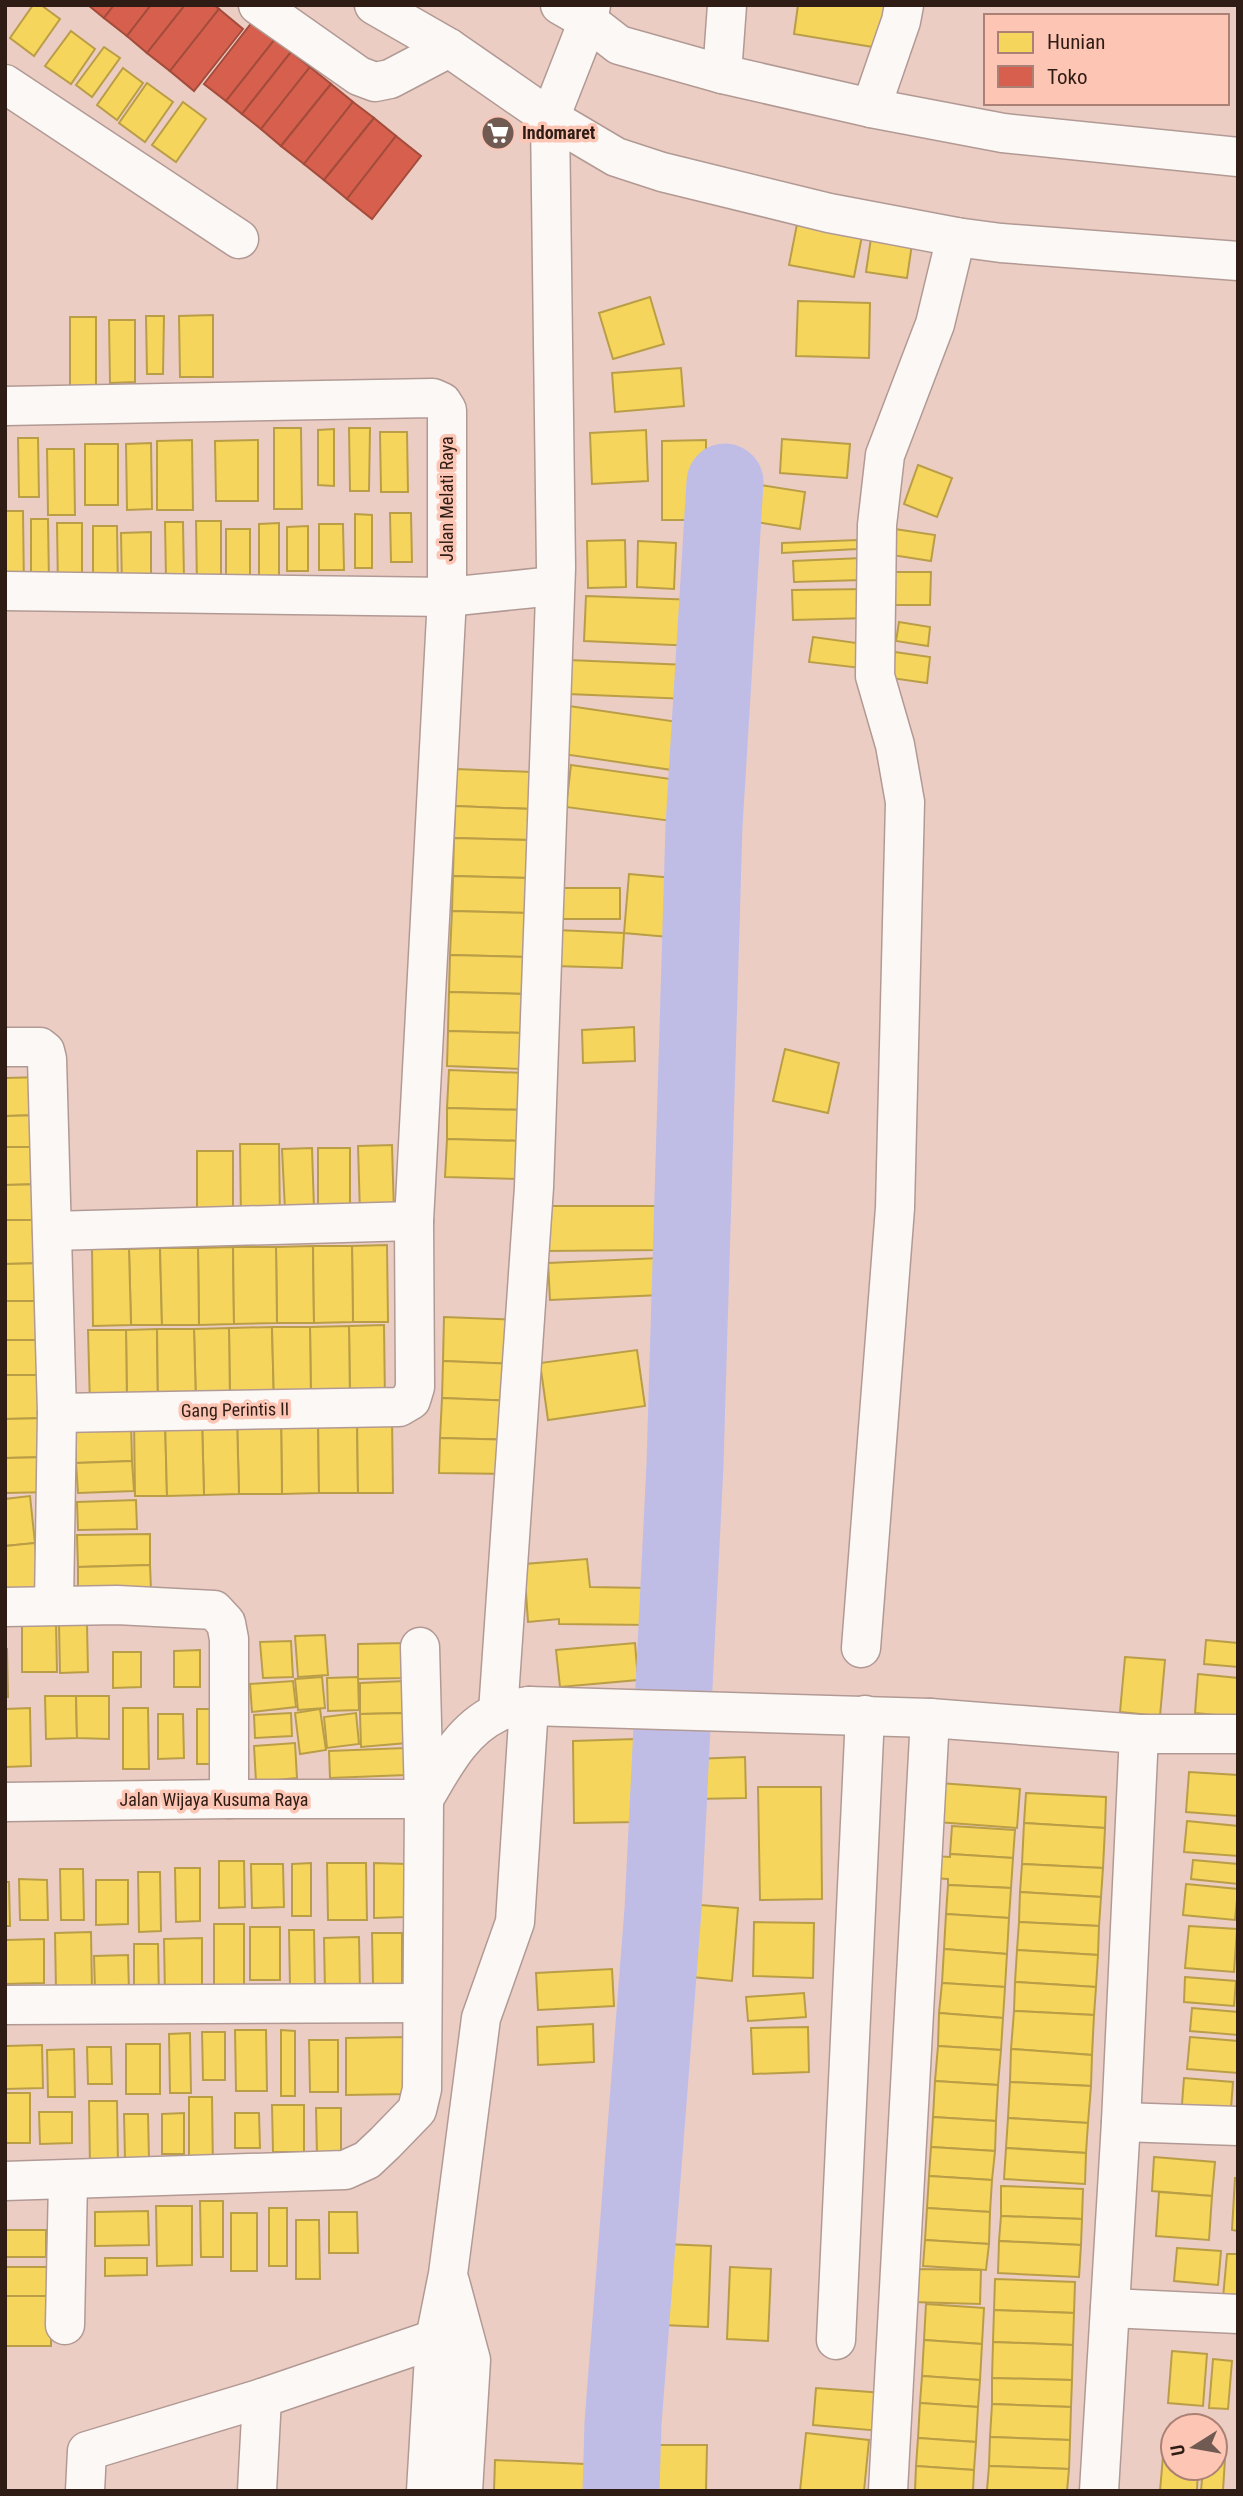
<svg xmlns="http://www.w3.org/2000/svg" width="1243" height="2496" font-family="'Roboto Condensed',sans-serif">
<rect width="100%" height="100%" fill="#eccdc4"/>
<g fill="#f6d55c" stroke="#ba9e47" stroke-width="2">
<path d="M33,5H41L60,19L34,56L10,38Z"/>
<path d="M798,5H885L879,48L794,34Z"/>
<path d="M71,31L95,49L71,84L45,66Z"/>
<path d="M104,47L120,58L92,97L76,85Z"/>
<path d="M123,68L143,83L117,120L97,105Z"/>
<path d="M147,83L173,102L145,142L119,123Z"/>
<path d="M183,102L206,119L176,162L152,145Z"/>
<path d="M798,219L863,231L854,277L789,265Z"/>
<path d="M871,238L912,244L907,278L866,272Z"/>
<path d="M650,297L664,344L613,359L599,313Z"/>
<path d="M798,301L870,303L869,358L796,356Z"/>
<path d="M213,315V377H180L179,316Z"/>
<path d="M146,316H164L163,374H147Z"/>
<rect x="70" y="317" width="26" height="72"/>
<path d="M109,320H135V382L110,383Z"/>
<path d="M681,368L684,406L615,412L612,373Z"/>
<path d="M274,428H301L302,509H274Z"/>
<path d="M349,428H370L369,491H350Z"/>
<path d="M334,429V486L318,485V430Z"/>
<path d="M646,430L648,481L592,484L590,433Z"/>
<path d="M380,432H407L408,492H381Z"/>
<path d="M18,438H38L39,497H19Z"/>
<path d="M782,439L850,444L847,478L780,473Z"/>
<path d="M192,440L193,510H157V441Z"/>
<path d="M258,440V501H216L215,441Z"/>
<path d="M706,440V520H662V441Z"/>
<path d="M151,443L152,509L127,510L126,444Z"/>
<rect x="85" y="444" width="33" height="61"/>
<path d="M47,449H74L75,515H48Z"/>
<path d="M918,465L952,478L937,517L904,504Z"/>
<path d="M754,484L805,492L800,529L749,521Z"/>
<path d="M5,511H23L24,590H5Z"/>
<path d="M390,513H411L412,562H391Z"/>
<path d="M355,514L372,515V568H355Z"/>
<path d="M31,519H48L49,583L31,582Z"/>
<path d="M196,521H221V587H197Z"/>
<path d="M165,522H183L184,580H166Z"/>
<path d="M57,523H82V589L58,590Z"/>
<path d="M279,523V578H259V524Z"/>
<path d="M319,524H343L344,570H319Z"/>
<path d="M93,526H117L118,591H93Z"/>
<path d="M308,526V571H287V527Z"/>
<rect x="226" y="529" width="24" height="46"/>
<path d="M895,529L935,535L931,561L892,555Z"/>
<path d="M151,532V587L122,588L121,533Z"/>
<path d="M625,540L626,587L588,588L587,541Z"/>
<path d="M857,540V549L782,553V543Z"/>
<path d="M638,541L676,543L674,589L637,587Z"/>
<path d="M862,558V580L794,582L793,561Z"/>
<path d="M894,572H931L930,605H893Z"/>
<path d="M868,589L869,618L793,620L792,590Z"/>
<path d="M586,596L697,600L695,646L584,641Z"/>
<path d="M899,622L930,627L928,646L896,641Z"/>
<path d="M813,637L864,644L861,668L809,662Z"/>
<path d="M895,652L930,657L927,683L891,678Z"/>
<path d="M568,660L688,665V699L568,694Z"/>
<path d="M569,706L678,722L672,770L563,754Z"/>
<path d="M571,765L685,781L679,822L566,807Z"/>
<path d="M456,769L532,772L531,809L455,806Z"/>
<path d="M455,806L531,809L530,840L454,838Z"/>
<path d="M454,838L530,840L529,878L453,876Z"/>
<path d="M629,874L685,879L680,938L624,933Z"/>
<path d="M453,876L529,878L528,913L452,911Z"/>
<rect x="549" y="888" width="71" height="31"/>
<path d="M452,911L528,913L527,957L450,955Z"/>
<path d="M556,930L624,933L622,968L554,966Z"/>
<path d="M450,955L527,957L525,994L449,992Z"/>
<path d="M449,992L525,994L524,1033L448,1031Z"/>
<path d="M634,1027L635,1061L583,1063L582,1030Z"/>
<path d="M448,1031L524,1033L523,1069L447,1066Z"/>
<path d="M785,1049L839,1063L828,1113L773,1101Z"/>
<path d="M449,1070L525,1073L524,1110L447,1108Z"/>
<path d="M43,1077V1115L5,1116V1078Z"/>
<path d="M447,1108L524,1110L523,1141L447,1139Z"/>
<path d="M43,1115L44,1147H5V1116Z"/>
<path d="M447,1139L523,1141L521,1179L445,1177Z"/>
<path d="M240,1144H279L280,1221H241Z"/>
<path d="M392,1145L394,1213L360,1214L358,1146Z"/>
<path d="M5,1147H44L45,1184L5,1185Z"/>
<path d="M312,1148L314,1209L285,1210L282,1149Z"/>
<rect x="318" y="1148" width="32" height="65"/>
<path d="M197,1151H233V1220L197,1219Z"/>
<path d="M45,1184L46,1220H5V1185Z"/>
<path d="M544,1206H661V1250L544,1251Z"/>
<path d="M5,1220H46V1263L5,1264Z"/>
<path d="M387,1245L388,1322H353L352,1246Z"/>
<path d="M313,1246L314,1323H277L276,1247Z"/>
<path d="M313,1246H352L353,1322L314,1323Z"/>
<path d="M233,1247L234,1324L199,1325L198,1248Z"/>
<path d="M233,1247H276L277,1323L234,1324Z"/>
<path d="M160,1248L162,1325H131L129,1249Z"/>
<path d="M160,1248H198L199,1325H162Z"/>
<path d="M92,1249H129L131,1325L93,1326Z"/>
<path d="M660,1258L661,1295L550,1300L548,1263Z"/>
<path d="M46,1263L47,1301H5V1264Z"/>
<path d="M5,1301H47L48,1340H5Z"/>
<path d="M444,1317L520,1320L519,1364L443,1361Z"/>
<path d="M384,1325L385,1402L350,1403L349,1326Z"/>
<path d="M349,1326L350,1403H311L310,1327Z"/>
<path d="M272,1327L274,1404H230L229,1328Z"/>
<path d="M272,1327H310L311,1403L274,1404Z"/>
<path d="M229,1328L230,1404L196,1405L194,1329Z"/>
<path d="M157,1329L158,1405L127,1406L126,1330Z"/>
<path d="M157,1329H194L196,1405H158Z"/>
<path d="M88,1330H126L127,1406H90Z"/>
<rect x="5" y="1340" width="43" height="35"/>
<path d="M637,1350L645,1406L548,1420L540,1363Z"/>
<path d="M443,1361L519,1364L518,1401L442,1398Z"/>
<path d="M5,1375H48L49,1418L5,1419Z"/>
<path d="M442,1398L518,1401L515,1440L440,1438Z"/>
<path d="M318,1416L319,1493L282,1494L281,1417Z"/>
<path d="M318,1416H357L358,1493H319Z"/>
<path d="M357,1416H392L393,1493H358Z"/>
<path d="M281,1417L282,1494H239L237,1418Z"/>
<path d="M49,1418L50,1457L5,1458V1419Z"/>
<path d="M237,1418L239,1494L204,1495L202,1419Z"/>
<path d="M165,1419L167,1496H135L134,1420Z"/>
<path d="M165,1419H202L204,1495L167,1496Z"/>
<path d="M131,1424L132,1461L76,1463L75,1426Z"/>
<path d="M440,1438L515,1440L512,1474L439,1473Z"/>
<path d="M50,1457L51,1492L5,1493V1458Z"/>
<path d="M132,1461L134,1491L78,1493L76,1463Z"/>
<path d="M30,1496L35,1543L5,1546V1499Z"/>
<path d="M136,1500L137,1529L78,1530L77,1502Z"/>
<path d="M150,1534V1565L78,1567L77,1535Z"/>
<path d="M35,1543L39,1591L5,1594V1546Z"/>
<path d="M587,1559L590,1587L650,1588V1625L559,1624V1619L528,1622L524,1564Z"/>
<path d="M150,1565L151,1590L78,1592V1567Z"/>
<path d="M22,1623H56L57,1672H22Z"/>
<path d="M59,1624H87L88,1672L60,1673Z"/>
<path d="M325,1635L328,1675L298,1677L295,1636Z"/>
<path d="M1206,1640L1238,1643V1667L1204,1664Z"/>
<path d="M291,1641L293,1677L263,1678L260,1642Z"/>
<path d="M404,1643V1678L358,1679V1644Z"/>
<path d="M635,1643L638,1680L560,1687L556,1650Z"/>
<path d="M5,1649H7L8,1697H5Z"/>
<path d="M200,1650V1687H174V1651Z"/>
<path d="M113,1652H141V1687L113,1688Z"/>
<path d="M1125,1657L1165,1660L1160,1716L1120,1712Z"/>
<path d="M1198,1674L1238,1678V1717L1195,1713Z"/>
<path d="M322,1677L325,1708L298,1710L295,1679Z"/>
<path d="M358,1677L359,1710L328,1711L327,1678Z"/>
<path d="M293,1681L296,1707L252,1712L250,1684Z"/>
<path d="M405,1681L406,1713L360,1714V1683Z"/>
<path d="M45,1696H76L77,1738L46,1739Z"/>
<path d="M76,1696H109V1739L77,1738Z"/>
<path d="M30,1708L31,1766L5,1767V1709Z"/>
<path d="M123,1708H148L149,1769H123Z"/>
<path d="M197,1709H219L220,1764H197Z"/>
<path d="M320,1709L326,1750L300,1754L295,1713Z"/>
<path d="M291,1713L292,1736L255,1738L254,1715Z"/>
<path d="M356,1713L359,1744L327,1748L324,1717Z"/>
<path d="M406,1713L407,1743L361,1747L360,1714Z"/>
<path d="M158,1714H183L184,1758L158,1759Z"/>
<path d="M635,1739L637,1822L574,1823L573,1741Z"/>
<path d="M295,1743L297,1778L256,1782L254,1746Z"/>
<path d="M405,1748L406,1775L330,1778L329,1751Z"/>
<path d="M745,1757L746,1798L695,1799L693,1759Z"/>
<path d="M1189,1772L1238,1775V1816L1186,1812Z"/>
<path d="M939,1783L1020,1789L1017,1828L937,1822Z"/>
<path d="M758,1787H821L822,1899L760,1900Z"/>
<path d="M1026,1793L1106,1797L1105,1828L1024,1823Z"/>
<path d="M1187,1821L1238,1826V1856L1184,1852Z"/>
<path d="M1024,1823L1105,1828L1103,1868L1022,1864Z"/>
<path d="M952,1826L1015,1830L1013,1858L950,1854Z"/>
<path d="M950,1854L1013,1858L1011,1888L948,1885V1879L930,1878L931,1856L950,1857Z"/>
<path d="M1193,1860L1238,1864V1884L1191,1879Z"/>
<path d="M219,1861H244L245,1907L219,1908Z"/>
<path d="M311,1863V1916H292V1864Z"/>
<path d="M327,1863H366L367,1920H328Z"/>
<path d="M374,1863L407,1864V1917L374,1918Z"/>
<path d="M251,1864H283L284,1907L252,1908Z"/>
<path d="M1022,1864L1103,1868L1101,1897L1020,1892Z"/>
<path d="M175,1868H200V1921L176,1922Z"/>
<path d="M60,1869H83L84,1920H61Z"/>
<path d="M138,1872H160L161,1931L139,1932Z"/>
<path d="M19,1879L47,1880L48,1920H20Z"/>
<path d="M96,1880H128V1924L96,1925Z"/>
<path d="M5,1882H9L10,1926H5Z"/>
<path d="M1186,1884L1238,1889L1235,1920L1183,1915Z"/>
<path d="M948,1885L1011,1888L1009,1918L946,1914Z"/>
<path d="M1020,1892L1101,1897L1099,1926L1019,1922Z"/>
<path d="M700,1905L738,1908L732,1981L692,1977Z"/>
<path d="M946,1914L1009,1918L1007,1954L944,1949Z"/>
<path d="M754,1922L814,1923L813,1978L753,1976Z"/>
<path d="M1019,1922L1099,1926L1098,1955L1017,1950Z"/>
<rect x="214" y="1924" width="30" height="61"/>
<path d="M1189,1926L1237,1929L1234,1972L1185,1968Z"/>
<rect x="250" y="1927" width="30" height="53"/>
<path d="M289,1930H314L315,1987H290Z"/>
<path d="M91,1932L92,1991H56L55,1933Z"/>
<path d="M372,1933H402V1984H373Z"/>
<path d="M359,1937L360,1992L325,1993L324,1938Z"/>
<path d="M202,1938V1997H165L164,1939Z"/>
<path d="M44,1939V1983L5,1984V1940Z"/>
<path d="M134,1944H158L159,1998L134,1999Z"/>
<path d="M944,1949L1007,1954L1005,1987L942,1983Z"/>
<path d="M1017,1950L1098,1955L1096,1987L1015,1982Z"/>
<path d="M128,1955L129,1990H95L94,1956Z"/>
<path d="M612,1969L614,2006L538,2010L536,1973Z"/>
<path d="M1185,1977L1236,1981L1234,2006L1184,2002Z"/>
<path d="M1015,1982L1096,1987L1094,2015L1014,2011Z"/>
<path d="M942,1983L1005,1987L1003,2018L939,2013Z"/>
<path d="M804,1993L806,2017L748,2021L746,1997Z"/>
<path d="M1192,2008L1238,2012V2035L1190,2031Z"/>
<path d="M1014,2011L1094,2015L1092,2055L1011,2049Z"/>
<path d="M939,2013L1003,2018L1001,2050L938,2046Z"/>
<path d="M593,2024L594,2062L538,2065L537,2027Z"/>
<path d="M808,2027L809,2072L753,2074L751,2028Z"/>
<path d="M235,2030H266L267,2091H236Z"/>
<path d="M281,2030L295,2031V2096H281Z"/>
<path d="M202,2032H225V2080H203Z"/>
<path d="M190,2033L191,2093H170L169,2034Z"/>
<path d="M409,2037L410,2094L346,2095V2038Z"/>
<path d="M1190,2037L1238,2041V2073L1187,2069Z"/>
<path d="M309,2040H338V2092H310Z"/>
<rect x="126" y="2044" width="34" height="50"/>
<path d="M42,2045L43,2088L6,2089V2046Z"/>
<path d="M938,2046L1001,2050L998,2085L935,2081Z"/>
<path d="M87,2047H111L112,2084H88Z"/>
<path d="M74,2049L75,2097H48L47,2050Z"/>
<path d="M1011,2049L1092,2055L1091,2086L1010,2082Z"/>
<path d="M1184,2078L1233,2082L1230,2122L1181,2117Z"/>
<path d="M935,2081L998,2085L996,2121L933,2117Z"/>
<path d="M1010,2082L1091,2086L1088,2123L1008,2118Z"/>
<rect x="5" y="2093" width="25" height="50"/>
<path d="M189,2097H212L213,2172H189Z"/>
<path d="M89,2101H117L118,2166L90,2167Z"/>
<path d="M272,2105H304V2152H273Z"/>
<path d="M316,2108H341V2156L317,2155Z"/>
<path d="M39,2112H72V2143L40,2144Z"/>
<path d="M184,2113V2154H162V2114Z"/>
<path d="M235,2113H259L260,2148H235Z"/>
<path d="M124,2114H148L149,2160H125Z"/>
<path d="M933,2117L996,2121L995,2151L931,2147Z"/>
<path d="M1008,2118L1088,2123L1086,2153L1006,2148Z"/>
<path d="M931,2147L995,2151L992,2180L929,2176Z"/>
<path d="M1006,2148L1086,2153L1085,2184L1004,2179Z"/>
<path d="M1154,2157L1215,2162L1212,2196L1152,2191Z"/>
<path d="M929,2176L992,2180L990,2212L927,2208Z"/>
<path d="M1235,2178H1238V2231L1232,2230Z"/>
<path d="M1001,2186L1083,2189L1082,2219L1001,2216Z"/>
<path d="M1159,2192L1212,2196L1209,2240L1156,2236Z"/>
<path d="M200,2201H223V2257H201Z"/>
<path d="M156,2206H192V2265L157,2266Z"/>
<rect x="269" y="2208" width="18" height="58"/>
<path d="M927,2208L990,2212L989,2244L925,2240Z"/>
<path d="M148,2211L149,2245L95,2246V2212Z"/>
<path d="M329,2212H357L358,2253H329Z"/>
<rect x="231" y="2213" width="26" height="58"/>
<path d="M1001,2216L1082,2219L1081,2245L999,2241Z"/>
<path d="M296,2220H319L320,2279H296Z"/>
<rect x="5" y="2230" width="41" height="27"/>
<path d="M925,2240L989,2244L986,2270L923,2266Z"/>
<path d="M999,2241L1081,2245L1079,2277L998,2273Z"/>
<path d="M665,2244L711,2246L708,2327L662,2325Z"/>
<path d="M1177,2248L1221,2251L1218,2285L1174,2281Z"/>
<path d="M1227,2254H1238V2299L1223,2298Z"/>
<path d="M105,2258H147V2275L105,2276Z"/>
<rect x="5" y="2267" width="46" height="29"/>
<path d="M730,2267L771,2269L768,2341L727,2339Z"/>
<path d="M913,2269L981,2270L980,2304L912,2302Z"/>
<path d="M995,2279L1075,2282L1074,2313L994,2310Z"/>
<rect x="5" y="2296" width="46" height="50"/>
<path d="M926,2304L984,2308L982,2344L924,2340Z"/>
<path d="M994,2310L1074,2313L1073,2345L993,2342Z"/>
<path d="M924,2340L982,2344L980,2380L922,2376Z"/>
<path d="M993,2342L1073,2345L1072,2380L992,2378Z"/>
<path d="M1172,2351L1207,2354L1203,2406L1168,2403Z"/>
<path d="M1213,2359L1232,2361L1228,2409L1209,2408Z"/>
<path d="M922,2376L980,2380L978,2407L920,2403Z"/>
<path d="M992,2378L1072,2380L1071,2407L992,2404Z"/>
<path d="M816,2388L884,2393L881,2431L813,2425Z"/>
<path d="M920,2403L978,2407L976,2442L918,2438Z"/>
<path d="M992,2404L1071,2407L1070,2440L990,2437Z"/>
<path d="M806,2433L869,2440L864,2491H800Z"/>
<path d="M1165,2433L1173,2434V2468H1198L1197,2491H1160Z"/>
<path d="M990,2437L1070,2440L1069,2469L989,2466Z"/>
<path d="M918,2438L976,2442L974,2470L916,2466Z"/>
<path d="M1215,2441L1226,2442L1223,2491H1201L1203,2468H1215Z"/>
<path d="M643,2445H707L706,2491H643Z"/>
<path d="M495,2460L607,2465L605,2491H494Z"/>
<path d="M916,2466L974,2470L973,2491H915Z"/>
<path d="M989,2466L1069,2469L1067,2491L987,2490Z"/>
</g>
<g fill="#d6604d" stroke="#a44c3c" stroke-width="2">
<path d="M88,5H114L104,18Z"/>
<path d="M114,5H151L127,36L104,18Z"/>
<path d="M151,5H185L147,53L127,36Z"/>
<path d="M185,5H214L219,9L170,71L147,53Z"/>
<path d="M219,9L243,29L194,91L170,71Z"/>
<path d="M253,21L275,39L226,101L204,84Z"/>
<path d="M275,39L291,52L242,114L226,101Z"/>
<path d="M291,52L310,67L261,129L242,114Z"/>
<path d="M310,67L331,84L281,146L261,129Z"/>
<path d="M331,84L353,102L304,164L281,146Z"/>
<path d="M353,102L374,118L324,180L304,164Z"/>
<path d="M374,118L396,136L347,199L324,180Z"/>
<path d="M396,136L421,156L372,219L347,199Z"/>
</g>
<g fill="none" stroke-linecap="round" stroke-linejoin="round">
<path stroke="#bfbde6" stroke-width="77" d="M621,2491L623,2423L663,1910L685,1464L704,826L725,482"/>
<defs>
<g id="minor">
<path d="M258,5L359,76L375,82L390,79L449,48"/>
<path d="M722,74L727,5"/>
<path d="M5,84L239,239"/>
<path d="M871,108L901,21L904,5"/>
<path d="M5,406L433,398L442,402L447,410V597L414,1221L415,1387L411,1400L399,1407L57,1413"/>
<path d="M5,591L447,597L554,586"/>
<path d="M5,1047H40L45,1051L47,1059L57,1413L54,1605"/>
<path d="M52,1231L414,1221"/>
<path d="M5,1607L117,1605L214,1610L226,1623L229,1639V1799"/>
<path d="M861,1648L895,1208L905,802L895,745L875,676L877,525L885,455L935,324L956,237"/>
<path d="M498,1712L534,1187L556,568L550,118L588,21L591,5"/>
<path d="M5,1802L229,1799H424C443,1767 461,1730 497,1713C506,1708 519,1708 529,1706L930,1718L1139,1734H1238"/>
<path d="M5,2005L422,2003"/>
<path d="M1121,2122L1238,2126"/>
<path d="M5,2181L345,2170L367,2160L385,2143L417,2110L422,2089L424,1799L420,1647"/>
<path d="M450,2282L471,2360L463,2491"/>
<path d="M1110,2308L1238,2314"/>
<path d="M65,2325L68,2181"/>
<path d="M836,2340L865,1715"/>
<path d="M85,2491L87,2451L262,2398L435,2339"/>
<path d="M257,2491L262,2398"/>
<path d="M426,2491L435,2339L448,2274L481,2018L515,1922L529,1706"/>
<path d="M888,2491L930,1718"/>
<path d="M1099,2491L1121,2122L1139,1734"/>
</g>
<g id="tertiary">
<path d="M374,5L449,48L550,118L616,157L662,172L829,213L956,237L1001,243L1238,261"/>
<path d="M560,5L588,21L619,45L722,74L871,108L1003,133L1238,157"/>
</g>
</defs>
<use href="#minor" stroke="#b29a94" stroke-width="41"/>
<use href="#tertiary" stroke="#b29a94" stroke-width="41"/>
<use href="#minor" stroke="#fcf8f6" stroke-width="38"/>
<use href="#tertiary" stroke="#fcf8f6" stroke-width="38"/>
</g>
<defs>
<symbol id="supermarket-disc" viewBox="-11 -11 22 22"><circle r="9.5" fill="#715a52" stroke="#fcc5b4"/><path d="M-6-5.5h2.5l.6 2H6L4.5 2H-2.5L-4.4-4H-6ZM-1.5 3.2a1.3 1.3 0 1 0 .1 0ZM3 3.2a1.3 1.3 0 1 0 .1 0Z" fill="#fff"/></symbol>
</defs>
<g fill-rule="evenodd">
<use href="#supermarket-disc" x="479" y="114" width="38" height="38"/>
</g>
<g text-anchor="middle" stroke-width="7" stroke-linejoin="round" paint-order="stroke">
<g font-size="18" font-weight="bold" fill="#2f1c15" stroke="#fcc5b4" text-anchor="start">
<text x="522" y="139">Indomaret</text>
</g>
<g font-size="18" fill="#2f1c15" stroke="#fcc5b4">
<text transform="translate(447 499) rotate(-90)" y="6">Jalan Melati Raya</text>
<text transform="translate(235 1410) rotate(-1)" y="6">Gang Perintis II</text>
<text x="214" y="1806">Jalan Wijaya Kusuma Raya</text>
</g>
</g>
<rect width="1243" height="2496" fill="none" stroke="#2f1c15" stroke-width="14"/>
<rect x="984" y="14" width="245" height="91" fill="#fcc5b4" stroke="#aa8174" stroke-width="2"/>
<rect x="998" y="32" width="35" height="21" fill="#f6d55c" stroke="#aa8174" stroke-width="2"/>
<text x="1047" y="49" font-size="21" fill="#2f1c15">Hunian</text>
<rect x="998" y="66" width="35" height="21" fill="#d6604d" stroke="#aa8174" stroke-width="2"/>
<text x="1047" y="84" font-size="21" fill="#2f1c15">Toko</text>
<g transform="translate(1194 2447) rotate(259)"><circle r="33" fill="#fcc5b4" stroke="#aa8174" stroke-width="2"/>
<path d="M0-5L12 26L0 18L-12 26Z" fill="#715a52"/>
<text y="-10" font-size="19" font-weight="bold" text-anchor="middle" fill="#2f1c15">U</text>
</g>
</svg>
